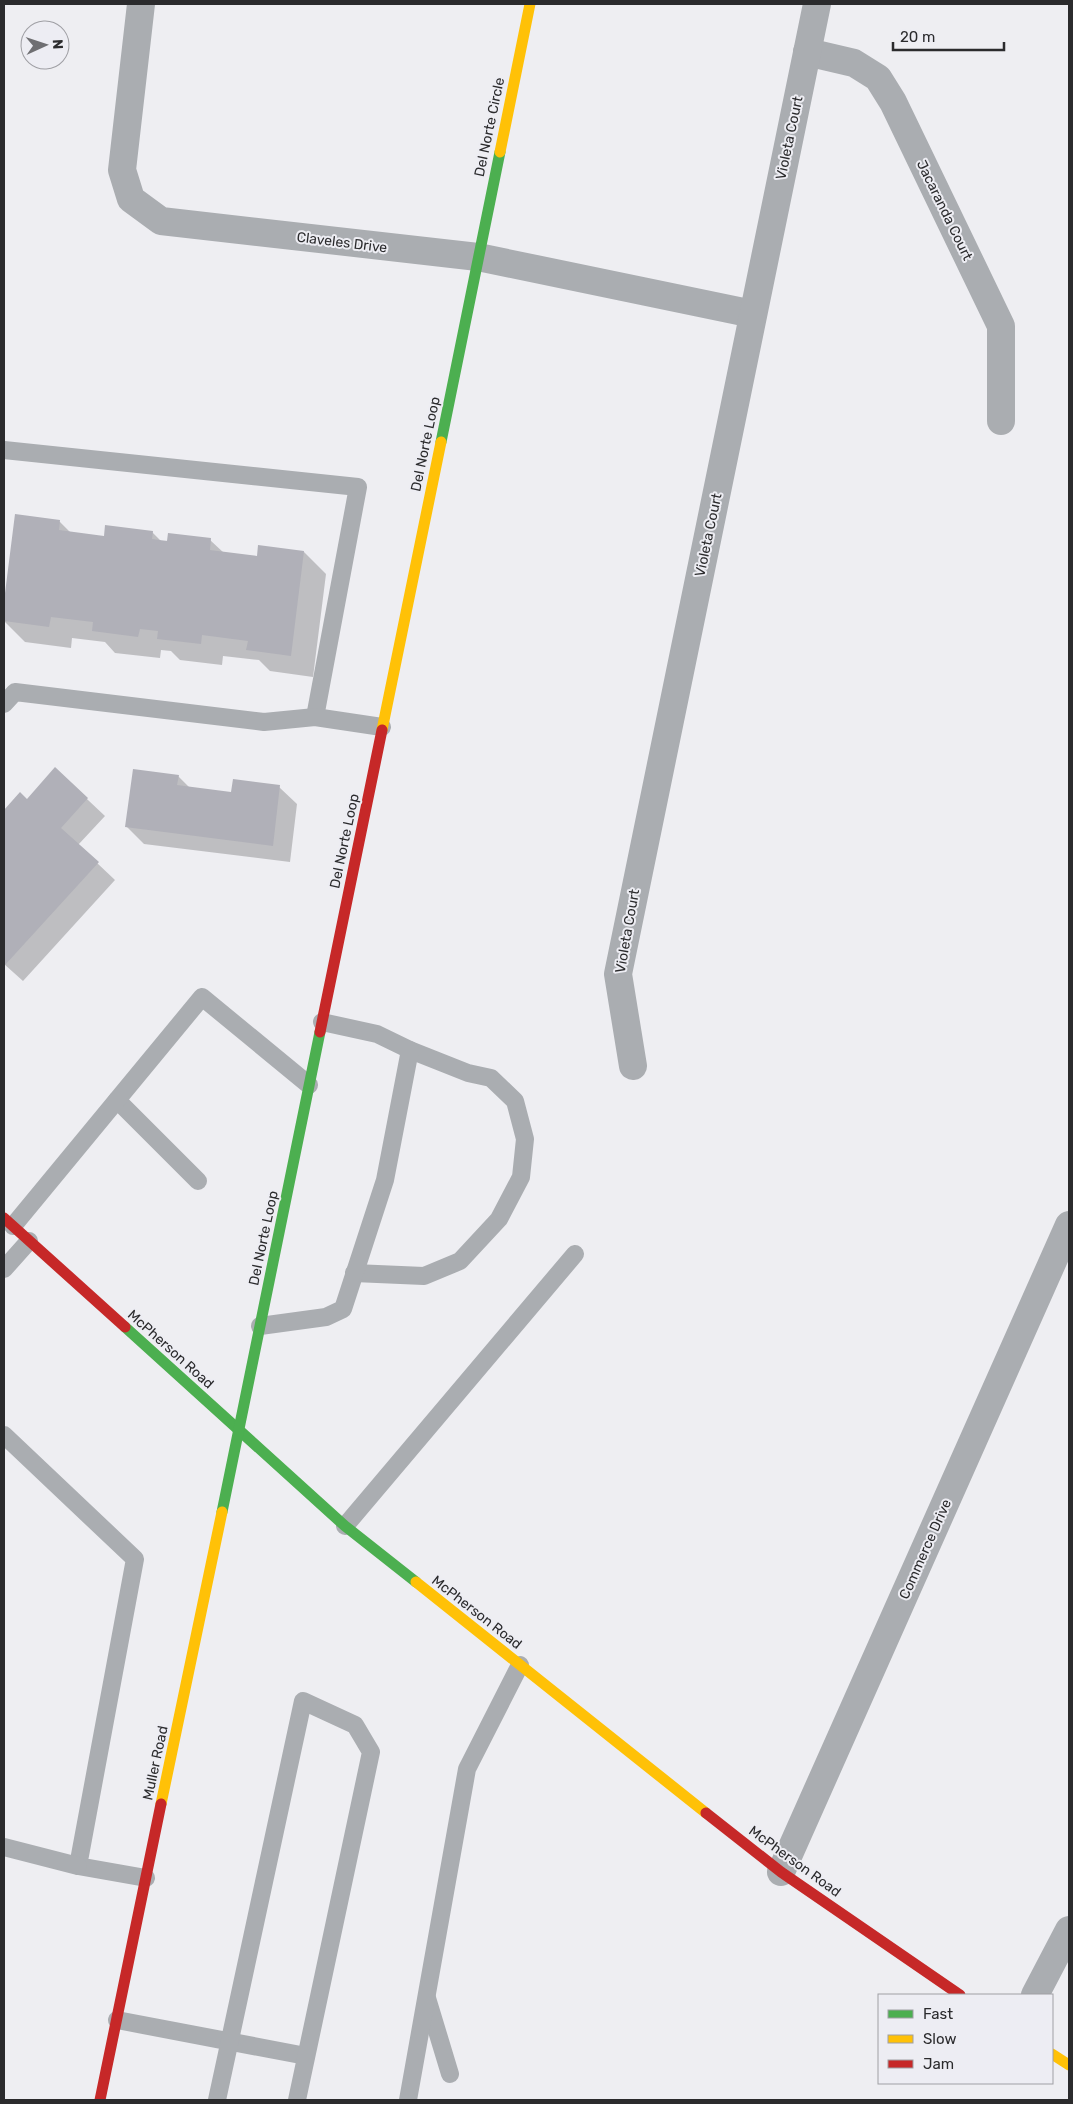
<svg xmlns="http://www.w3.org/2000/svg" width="1073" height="2104" font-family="Rubik,sans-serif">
<rect width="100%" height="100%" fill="#eeeef2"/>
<g fill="#0003">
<path d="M16,516L60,522L71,533L105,537L152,532L161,541L210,540L224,553L258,558L304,552L326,574L313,677L270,671L259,660L223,656L222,665L180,660L171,651L161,650L160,658L115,653L105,642L72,638L71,648L25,642L4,621Z"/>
<path d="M55,769L105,816L78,845L115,880L23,981L4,964V812L20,794L27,800Z"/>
<path d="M178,776L190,788L232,793L279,787L297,804L290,862L144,844L127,827Z"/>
</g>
<g fill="#b0b0b8">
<path d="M15,514L60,520L59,530L104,536L105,525L153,531L152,539L167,541L168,533L211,538L210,550L257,556L258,545L304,551L291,656L246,650L248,641L202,635L201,644L157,639L158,631L140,629L138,637L92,631L93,622L51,617L49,627L4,621V601Z"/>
<path d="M55,767L88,798L61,828L99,862L5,965L4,810L20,792L27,799Z"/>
<path d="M133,769L179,775L177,785L231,792L233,779L280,785L273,846L125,827Z"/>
</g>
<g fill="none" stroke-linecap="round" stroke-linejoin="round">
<g stroke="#aaadb1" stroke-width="18">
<path d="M4,450L358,487L315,717"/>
<path d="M4,704L15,692L264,722L315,717L382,727"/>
<path d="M117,1100L198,1181"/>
<path d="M13,1226L202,997L309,1085"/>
<path d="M4,1269L29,1241"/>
<path d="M354,1273L424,1276L460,1261L499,1219L521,1177L525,1139L515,1101L491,1078L468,1073L410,1050"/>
<path d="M260,1326L326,1317L343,1309L385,1180L410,1050L377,1034L322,1022"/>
<path d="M4,1435L135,1559L78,1866L146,1878"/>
<path d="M345,1526L575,1254"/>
<path d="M4,1847L78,1866"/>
<path d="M427,1998L450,2074"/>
<path d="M117,2020L306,2056"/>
<path d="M217,2100L303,1701L355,1725L371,1752L297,2100"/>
<path d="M408,2100L467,1769L520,1665"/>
</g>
<g stroke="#aaadb1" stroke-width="28">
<path d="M141,4L122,170L131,199L161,221L478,257L753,314"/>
<path d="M807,52L854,63L878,78L893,102L1001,326V421"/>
<path d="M633,1066L618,974L817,4"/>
<path d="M781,1872L1069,1225"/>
<path d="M1035,1995L1069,1930"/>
</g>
<g stroke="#4caf50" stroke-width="11">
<path d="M441,442L500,152"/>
<path d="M125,1327L345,1526L416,1582"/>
<path d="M222,1512L320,1032"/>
</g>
<g stroke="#ffc107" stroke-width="11">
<path d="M500,152L530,4"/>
<path d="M382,730L441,442"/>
<path d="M416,1582L706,1813"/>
<path d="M161,1804L222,1512"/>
<path d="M1052,2054L1069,2065"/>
</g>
<g stroke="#c62828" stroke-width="11">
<path d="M320,1032L382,730"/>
<path d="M4,1218L125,1327"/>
<path d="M706,1813L781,1872L960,1995"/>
<path d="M100,2100L161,1804"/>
</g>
</g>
<g text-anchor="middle" stroke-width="4" stroke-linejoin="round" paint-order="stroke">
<g font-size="14" fill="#2b2b2d" stroke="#ededf3">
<text transform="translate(489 127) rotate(-78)" y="5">Del Norte Circle</text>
<text transform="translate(789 138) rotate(-78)" y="5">Violeta Court</text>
<text transform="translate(945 210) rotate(64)" y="5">Jacaranda Court</text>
<text transform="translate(342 242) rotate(7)" y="5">Claveles Drive</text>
<text transform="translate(425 444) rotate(-78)" y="5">Del Norte Loop</text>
<text transform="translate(708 535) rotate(-78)" y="5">Violeta Court</text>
<text transform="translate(344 841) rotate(-78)" y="5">Del Norte Loop</text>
<text transform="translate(627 931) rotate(-80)" y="5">Violeta Court</text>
<text transform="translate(263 1238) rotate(-78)" y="5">Del Norte Loop</text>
<text transform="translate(171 1349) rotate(42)" y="5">McPherson Road</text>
<text transform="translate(925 1549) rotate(-66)" y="5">Commerce Drive</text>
<text transform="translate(477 1612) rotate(38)" y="5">McPherson Road</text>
<text transform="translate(155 1763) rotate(-78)" y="5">Muller Road</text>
<text transform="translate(795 1861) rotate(36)" y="5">McPherson Road</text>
</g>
</g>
<rect width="1073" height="2104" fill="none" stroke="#2b2b2d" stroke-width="10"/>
<rect x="878" y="1994" width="175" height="90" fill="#ededf3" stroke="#9f9fa4"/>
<rect x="888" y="2010" width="25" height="8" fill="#4caf50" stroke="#9f9fa4"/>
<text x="923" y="2019" font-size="15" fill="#2b2b2d">Fast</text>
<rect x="888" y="2035" width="25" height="8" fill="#ffc107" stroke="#9f9fa4"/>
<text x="923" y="2044" font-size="15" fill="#2b2b2d">Slow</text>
<rect x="888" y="2060" width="25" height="8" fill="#c62828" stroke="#9f9fa4"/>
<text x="923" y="2069" font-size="15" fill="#2b2b2d">Jam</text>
<g transform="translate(45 45) rotate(87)"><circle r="24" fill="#ededf3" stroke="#9f9fa4"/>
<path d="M0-4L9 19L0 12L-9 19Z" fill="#6f6f72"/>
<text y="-8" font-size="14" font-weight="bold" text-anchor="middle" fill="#2b2b2d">N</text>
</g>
<path d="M893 42v8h111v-8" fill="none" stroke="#2b2b2d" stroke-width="2.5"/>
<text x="900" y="42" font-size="15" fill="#2b2b2d" stroke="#ededf3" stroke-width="4" paint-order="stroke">20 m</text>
</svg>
